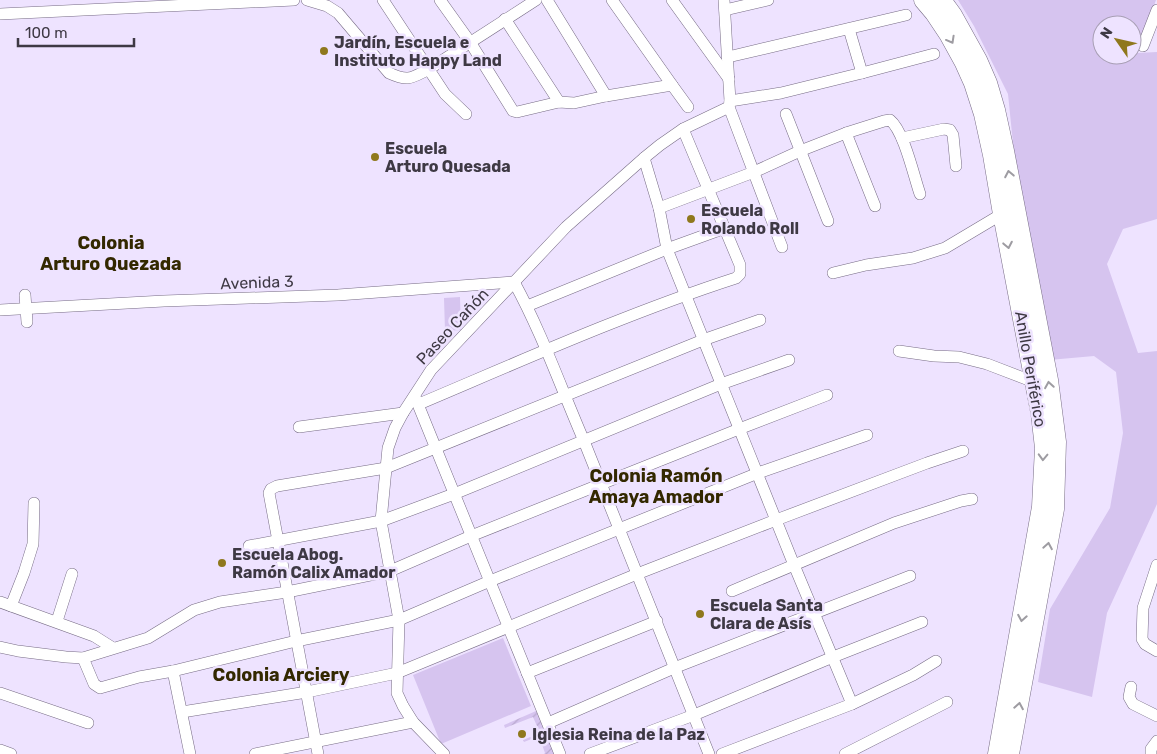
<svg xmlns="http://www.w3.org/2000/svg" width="1157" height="754" font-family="Rubik,sans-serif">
<defs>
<pattern id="garden-furrows" width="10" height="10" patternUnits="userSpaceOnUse" patternTransform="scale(1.25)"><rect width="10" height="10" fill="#d6c4ef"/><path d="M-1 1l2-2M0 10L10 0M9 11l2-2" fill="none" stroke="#b9a9ce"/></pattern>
</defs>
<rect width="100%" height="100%" fill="#eee3ff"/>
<g fill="#d6c4ef" fill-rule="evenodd">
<path d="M958,0H1156L1137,53L1157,52V219L1123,229L1107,264L1138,353L1157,351V504L1107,613L1092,697L1038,682L1050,609L1110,508L1123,433L1116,372L1094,356L1049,360L1016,173L1008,94L974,26ZM1102,25H1132V55H1102Z"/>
<path d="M460,297L461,330L445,331L444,298Z"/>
<path d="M503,638L531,706L441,744L413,675Z"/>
</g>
<path fill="url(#garden-furrows)" d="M536,711L554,754H544L545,753L539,736L524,742L523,740L540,733L533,717L505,728L504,725Z"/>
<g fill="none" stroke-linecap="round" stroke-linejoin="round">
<defs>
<g id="minor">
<path d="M307,0L327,6L338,13L389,73C409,82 411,78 429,69L536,0"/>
<path d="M383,0L445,94L466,114"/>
<path d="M440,0L470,42L513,111L517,112L559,102L574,103L606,96L672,85L688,107"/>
<path d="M547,0L606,96"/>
<path d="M612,0L672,85"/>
<path d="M672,0L729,79"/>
<path d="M725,10L768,0"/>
<path d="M0,14L294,0"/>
<path d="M505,19L559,102"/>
<path d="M849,29L862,73"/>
<path d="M1143,46L1157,10"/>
<path d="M728,57L906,15"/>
<path d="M730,101L781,93L862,73L934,54"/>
<path d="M729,107L782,247"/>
<path d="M786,114L828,221"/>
<path d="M846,133L875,206"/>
<path d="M902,138L944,129L950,130L953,135L956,166"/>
<path d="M644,158L659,208L667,249L794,565L852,704"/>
<path d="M659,208L754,172L800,151L846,133L884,121L890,120C904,131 914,177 920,194"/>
<path d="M833,273L866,265L913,258L945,248L1002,214"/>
<path d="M514,282C542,333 561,388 584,441L709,754"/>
<path d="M25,295L27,322"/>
<path d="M527,306L667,249L725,228"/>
<path d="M0,310L164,301L338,295L514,282"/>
<path d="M899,351L934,356L959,357L987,364L1034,382"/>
<path d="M415,397L560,754"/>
<path d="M419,404C523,360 628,313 736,278L740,274V265L683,129"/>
<path d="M299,427L403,413"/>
<path d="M249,546L381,521L454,494L721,384L789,360"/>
<path d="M1157,565L1143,608L1142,639L1145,644L1157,651"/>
<path d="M732,591L894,523L961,501L972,499"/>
<path d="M0,602L94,636L113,648"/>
<path d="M11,606L24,573L33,544L34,503"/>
<path d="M57,621L72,574"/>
<path d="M0,647L18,651L66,657L83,658L148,638L194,610L220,602L287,592L390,571L471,536L739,429L827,395"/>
<path d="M83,658L94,684L100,688L139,677L173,671L296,641L399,620L490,581L758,473L867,435"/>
<path d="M173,671L190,754"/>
<path d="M527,673L657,621"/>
<path d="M1131,687L1129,697L1133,704L1157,716"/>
<path d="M0,693L88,723"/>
<path d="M182,712L307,692L397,673L637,574L776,520L927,463L963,451"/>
<path d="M548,723L674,668L910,576"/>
<path d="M0,750L11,754"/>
<path d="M255,754L413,722"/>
<path d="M318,754L269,493L271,489L277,486L386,468L703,340L760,320"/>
<path d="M444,754L413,722L403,706L397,693L399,620L381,521L388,448L395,428L403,413L431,370L566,227L644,158L660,145L683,129L729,107L730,101L724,0"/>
<path d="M590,754L694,715L833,657L922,622"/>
<path d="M722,754L852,704L913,675L936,661"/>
<path d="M845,754L947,702"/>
<path d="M1151,754V749L1157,741"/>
</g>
<g id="highway">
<path d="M923,0L934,13L948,34L964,63L973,83L983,114L992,155L1002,214L1034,382L1040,413L1044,448L1041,507L997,754"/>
<path d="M942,0L953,15L978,60L988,83L996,110L1005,151L1049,380L1057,442L1055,509L1010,754"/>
</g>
</defs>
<use href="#minor" stroke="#776c85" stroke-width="12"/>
<use href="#highway" stroke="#776c85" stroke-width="19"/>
<use href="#minor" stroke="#fff" stroke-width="11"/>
<use href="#highway" stroke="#fff" stroke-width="18"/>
</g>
<defs><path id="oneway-chevron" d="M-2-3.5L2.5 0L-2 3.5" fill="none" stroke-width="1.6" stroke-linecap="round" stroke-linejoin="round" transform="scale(1.25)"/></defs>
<g stroke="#9e9ca2">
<use href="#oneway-chevron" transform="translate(951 40) rotate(61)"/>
<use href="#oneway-chevron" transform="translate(1009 174) rotate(-101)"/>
<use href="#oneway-chevron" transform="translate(1008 245) rotate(79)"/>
<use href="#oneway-chevron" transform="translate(1049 385) rotate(-99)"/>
<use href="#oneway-chevron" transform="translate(1043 457) rotate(92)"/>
<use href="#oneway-chevron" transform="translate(1048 546) rotate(-80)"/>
<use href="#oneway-chevron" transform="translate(1022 618) rotate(100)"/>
<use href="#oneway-chevron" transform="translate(1019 706) rotate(-80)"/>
</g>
<g fill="#8f781d" stroke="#eee3ff" stroke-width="2">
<circle cx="324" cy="51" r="5"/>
<circle cx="375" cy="157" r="5"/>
<circle cx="691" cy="219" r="5"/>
<circle cx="222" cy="563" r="5"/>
<circle cx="700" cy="614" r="5"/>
<circle cx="522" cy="734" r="5"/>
</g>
<g text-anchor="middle" stroke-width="5" stroke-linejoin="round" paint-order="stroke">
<g font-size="16" font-weight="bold" fill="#3e3944" stroke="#eee3ff" text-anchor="start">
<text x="334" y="48">Jardín, Escuela e<tspan x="334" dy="18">Instituto Happy Land</tspan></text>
<text x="385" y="154">Escuela<tspan x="385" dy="18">Arturo Quesada</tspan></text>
<text x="701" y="216">Escuela<tspan x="701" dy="18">Rolando Roll</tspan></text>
<text x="232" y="560">Escuela Abog.<tspan x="232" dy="18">Ramón Calix Amador</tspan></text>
<text x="710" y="611">Escuela Santa<tspan x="710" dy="18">Clara de Asís</tspan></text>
<text x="532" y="740">Iglesia Reina de la Paz</text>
</g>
<g font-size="16" fill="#3e3944" stroke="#eee3ff">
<text transform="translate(257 282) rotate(-2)" y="6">Avenida 3</text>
<text transform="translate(452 326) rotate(-47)" y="6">Paseo Cañón</text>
<text transform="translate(1031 369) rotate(80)" y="6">Anillo Periférico</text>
</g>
<g font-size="18" font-weight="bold" fill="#332800" stroke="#eee3ff">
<text x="111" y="249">Colonia<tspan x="111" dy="21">Arturo Quezada</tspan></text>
<text x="656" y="482">Colonia Ramón<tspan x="656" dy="21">Amaya Amador</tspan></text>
<text x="281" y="681">Colonia Arciery</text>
</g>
</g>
<g transform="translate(1117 40) rotate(304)"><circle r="24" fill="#eee3ff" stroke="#a89fb4"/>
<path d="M0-4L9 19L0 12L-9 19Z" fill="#8f781d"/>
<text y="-8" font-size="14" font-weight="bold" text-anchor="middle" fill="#3e3944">N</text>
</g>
<path d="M18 38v8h116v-8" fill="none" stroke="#3e3944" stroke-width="2.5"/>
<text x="25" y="38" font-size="15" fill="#3e3944" stroke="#eee3ff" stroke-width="4" paint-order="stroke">100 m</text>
</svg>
